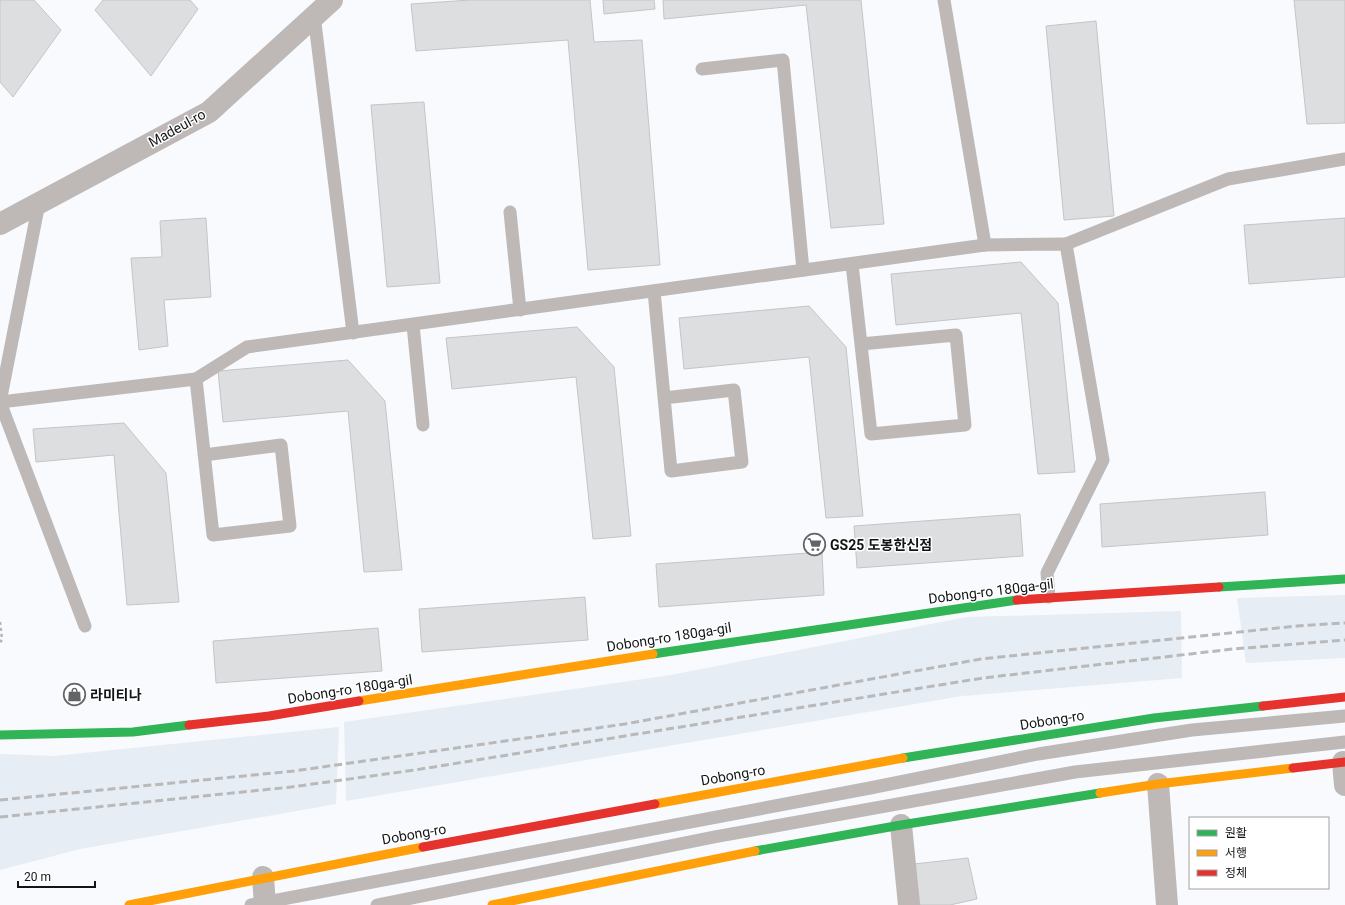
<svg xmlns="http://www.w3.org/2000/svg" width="1345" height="905" font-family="Roboto,'Noto Sans KR',sans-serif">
<rect width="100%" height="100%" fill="#f8fafd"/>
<g fill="#e6edf5">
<path d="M1345,595V658L1246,663L1237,598Z"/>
<path d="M1181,611L1182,678L962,696L346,801L344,722L671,675L967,617Z"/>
<path d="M339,727L336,804L80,849L0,870V754L54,756Z"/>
</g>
<g fill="#dcdee0" stroke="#c3c5c7">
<path d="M0,0H34L61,30L13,97L0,82Z"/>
<path d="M103,0H190L198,9L151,76L95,10Z"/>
<path d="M470,0H590L594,42L642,40L660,265L588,270L568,40L416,51L411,4Z"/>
<path d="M603,0H654L655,9L604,14Z"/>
<path d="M663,0H861L884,224L831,228L806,5L664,19Z"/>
<path d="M1294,0H1345V123L1307,124Z"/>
<path d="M1096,21L1114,216L1064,220L1046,26Z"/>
<path d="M424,102L440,283L387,287L371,105Z"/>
<path d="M206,218L211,297L164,300L168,346L139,350L131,258L162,257L160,221Z"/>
<path d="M1345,218V277L1249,284L1244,225Z"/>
<path d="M1021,262L1058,303L1075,472L1038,474L1021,313L896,325L891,274Z"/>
<path d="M809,306L846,347L863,516L826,518L809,357L684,369L679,318Z"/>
<path d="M577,327L614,367L631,536L593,539L576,377L452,389L446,338Z"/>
<path d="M348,360L385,401L402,570L364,572L348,411L223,422L218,371Z"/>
<path d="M124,423L166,473L179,602L127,605L114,455L36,462L33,429Z"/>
<path d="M1265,492L1268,535L1102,547L1100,504Z"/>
<path d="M1020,514L1023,556L857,568L854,526Z"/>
<path d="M822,552L824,595L659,607L656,564Z"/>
<path d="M585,597L588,640L422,652L419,609Z"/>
<path d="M378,628L382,671L216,683L213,641Z"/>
<path d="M968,858L977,899L950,905H920L914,864Z"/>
</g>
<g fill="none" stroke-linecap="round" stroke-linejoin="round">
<path stroke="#b7b4b3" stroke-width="2.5" stroke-dasharray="3 3" stroke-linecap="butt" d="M0,622L2,639L0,643"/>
<g stroke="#beb9b7" stroke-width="13">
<path d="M944,0L985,245L1066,244L1103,460L1047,573L1049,597"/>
<path d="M314,15L353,333"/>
<path d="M702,69L783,60L803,270"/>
<path d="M510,212L520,310"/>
<path d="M1066,244L1228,179L1345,159"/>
<path d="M852,264L871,434L965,425L956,335L861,344"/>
<path d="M654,291L671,471L742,462L734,390L664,398"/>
<path d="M413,325L423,425"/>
<path d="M196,379L213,535L290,526L281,445L204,455"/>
<path d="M0,402L196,379L247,347L985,245"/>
<path d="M0,402L85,626"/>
<path d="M0,402L39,203"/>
<path d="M251,905L870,788L1038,754L1192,730L1345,716"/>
<path d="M377,905L714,837L1075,772L1345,742"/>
</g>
<g stroke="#beb9b7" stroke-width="22">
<path d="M0,224L209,112L332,0"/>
<path d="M1343,762L1345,785"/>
<path d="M1158,784L1167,905"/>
<path d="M901,825L909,905"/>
<path d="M263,877L265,905"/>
</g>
<g stroke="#30b455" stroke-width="9">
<path d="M1219,587L1345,579"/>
<path d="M653,654L1017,600"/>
<path d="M0,735L133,732L189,725"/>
<path d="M903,758L1154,718L1263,706"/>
<path d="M755,851L901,825L1100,793"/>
</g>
<g stroke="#ff9f0a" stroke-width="9">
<path d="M359,701L653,654"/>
<path d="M1100,793L1158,784L1293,768"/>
<path d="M655,804L903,758"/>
<path d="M129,905L423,847"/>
<path d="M492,905L755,851"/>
</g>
<g stroke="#e5322d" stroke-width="9">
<path d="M1017,600L1219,587"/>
<path d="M1263,706L1345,697"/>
<path d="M189,725L269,716L359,701"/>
<path d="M1293,768L1345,762"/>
<path d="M423,847L655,804"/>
</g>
<g stroke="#bab9ba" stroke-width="3" stroke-dasharray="8 4" stroke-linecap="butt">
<path d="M0,800L294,771L625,724L981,659L1297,626L1345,623"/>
<path d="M0,817L291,787L415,770L983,678L1233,649L1345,640"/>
</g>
</g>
<defs>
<symbol id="supermarket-ring" viewBox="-11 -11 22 22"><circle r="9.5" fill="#fff" stroke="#626467" stroke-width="1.5"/><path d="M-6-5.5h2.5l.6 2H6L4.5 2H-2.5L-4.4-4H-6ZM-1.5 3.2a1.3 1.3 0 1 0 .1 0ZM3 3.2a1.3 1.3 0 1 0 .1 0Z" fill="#626467"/></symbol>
<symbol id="shop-ring" viewBox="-11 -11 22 22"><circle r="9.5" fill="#fff" stroke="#626467" stroke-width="1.5"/><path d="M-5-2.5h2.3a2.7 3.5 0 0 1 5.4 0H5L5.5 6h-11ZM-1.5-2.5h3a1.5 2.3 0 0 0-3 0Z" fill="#626467"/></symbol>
</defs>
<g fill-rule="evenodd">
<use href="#supermarket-ring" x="802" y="532" width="25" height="25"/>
<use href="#shop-ring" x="62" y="682" width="25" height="25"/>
</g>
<g text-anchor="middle" stroke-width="3" stroke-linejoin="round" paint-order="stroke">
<g font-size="14" fill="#121416" stroke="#fff">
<text transform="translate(177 128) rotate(-29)" y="5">Madeul-ro</text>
<text transform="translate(991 591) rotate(-7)" y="5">Dobong-ro 180ga-gil</text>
<text transform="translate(669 637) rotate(-9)" y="5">Dobong-ro 180ga-gil</text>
<text transform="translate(350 689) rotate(-9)" y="5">Dobong-ro 180ga-gil</text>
<text transform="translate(1052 720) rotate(-9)" y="5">Dobong-ro</text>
<text transform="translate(733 775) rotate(-10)" y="5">Dobong-ro</text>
<text transform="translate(414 834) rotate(-10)" y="5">Dobong-ro</text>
</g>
<g font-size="14" font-weight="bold" fill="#121416" stroke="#fff" text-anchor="start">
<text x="830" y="550">GS25 도봉한신점</text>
<text x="90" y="700">라미티나</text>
</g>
</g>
<rect x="1189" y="817" width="140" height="72" fill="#ffffff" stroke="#a0a1a2"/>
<rect x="1197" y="830" width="20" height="6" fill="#30b455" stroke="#a0a1a2"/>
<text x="1225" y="837" font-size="12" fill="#121416">원활</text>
<rect x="1197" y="850" width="20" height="6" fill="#ff9f0a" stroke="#a0a1a2"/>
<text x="1225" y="857" font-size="12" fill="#121416">서행</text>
<rect x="1197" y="870" width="20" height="6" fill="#e5322d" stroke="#a0a1a2"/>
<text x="1225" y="877" font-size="12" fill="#121416">정체</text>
<path d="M18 881v6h77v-6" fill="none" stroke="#121416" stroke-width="2"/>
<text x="24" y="881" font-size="12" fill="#121416" stroke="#ffffff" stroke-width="3" paint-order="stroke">20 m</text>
</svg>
